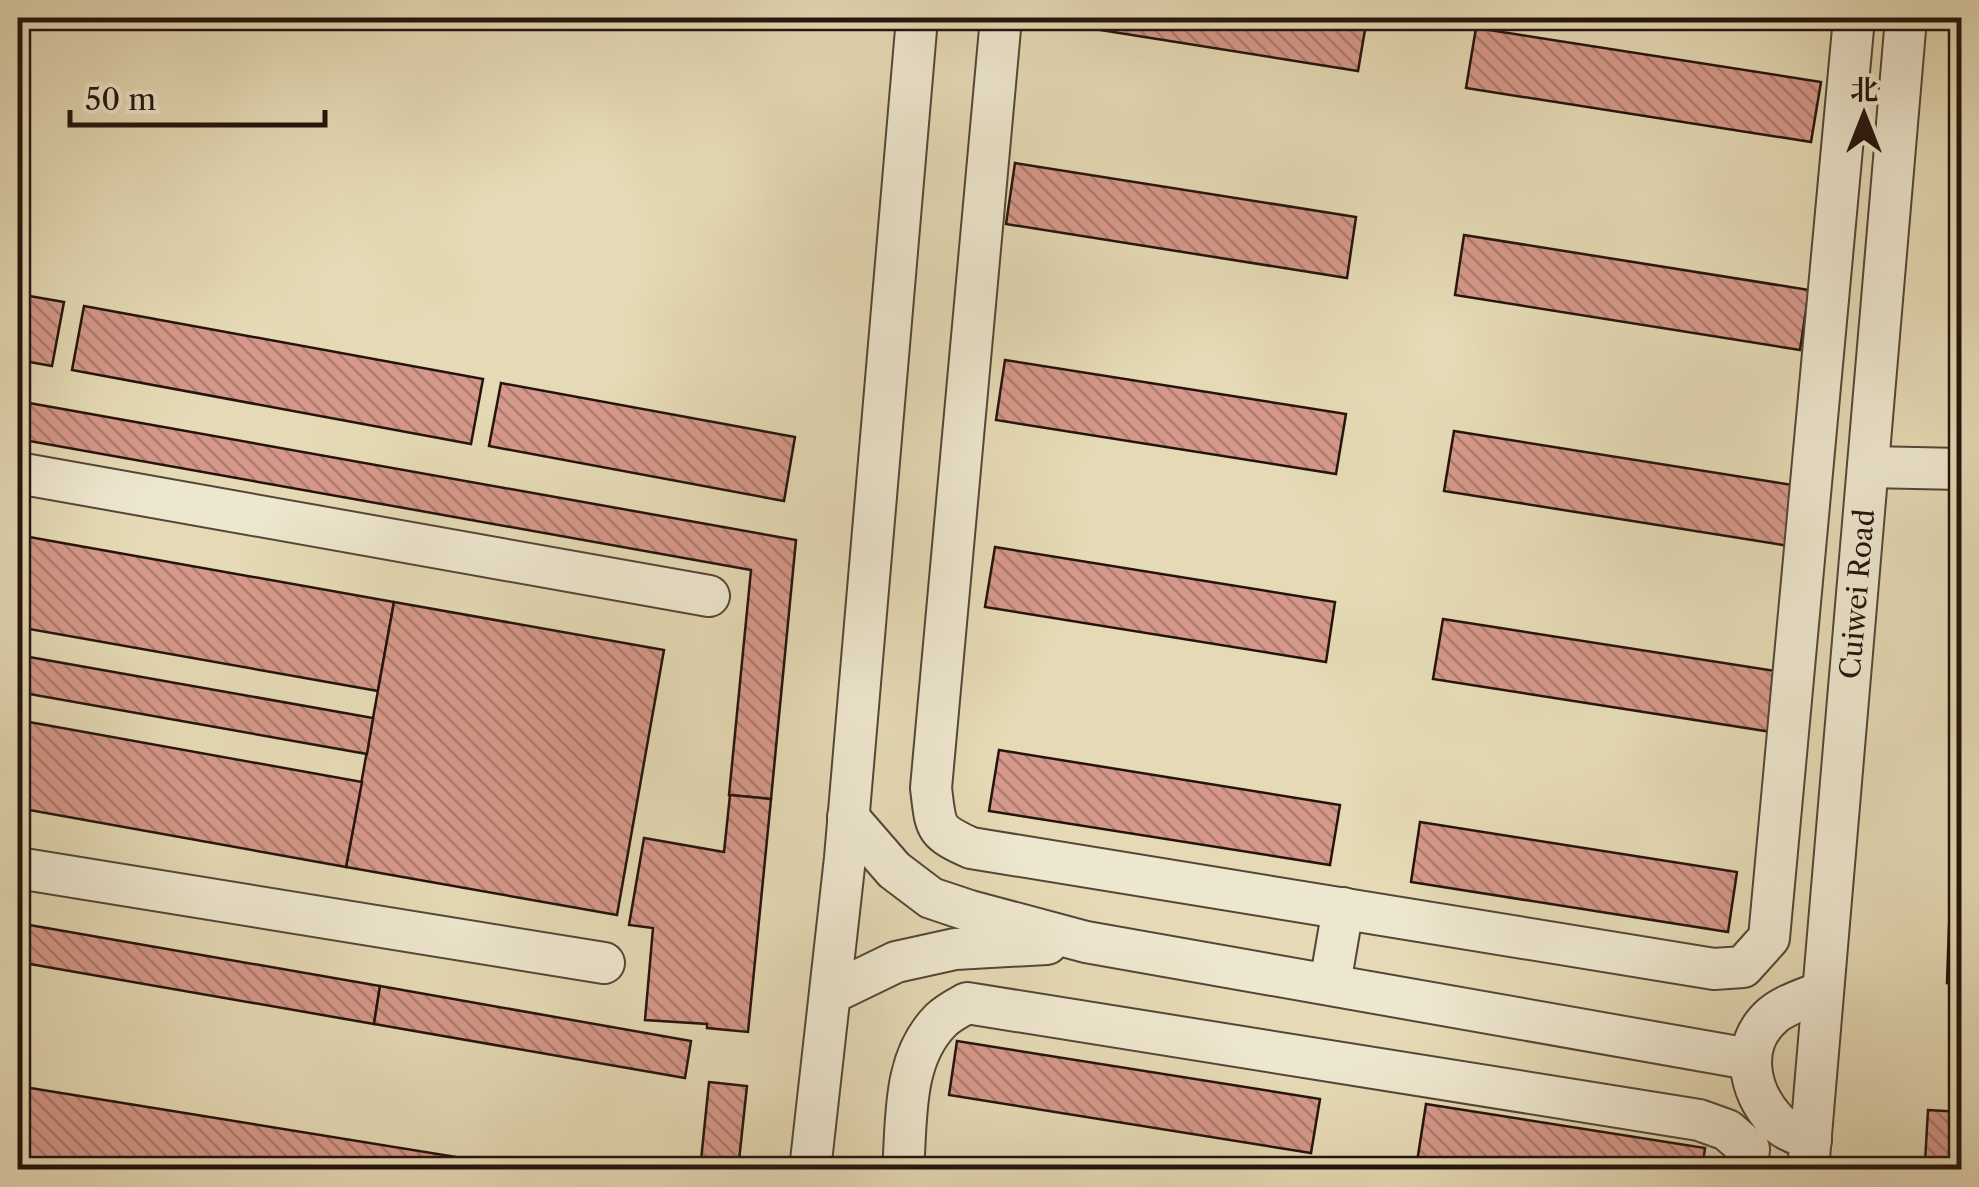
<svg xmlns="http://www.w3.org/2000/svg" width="1979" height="1187" font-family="'Libre Caslon Text','Noto Serif SC',serif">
<defs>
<pattern id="building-back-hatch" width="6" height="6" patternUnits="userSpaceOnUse" patternTransform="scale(2.5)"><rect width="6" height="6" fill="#d6988a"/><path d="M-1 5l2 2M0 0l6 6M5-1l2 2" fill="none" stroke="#ad7b6f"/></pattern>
</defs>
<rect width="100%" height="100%" fill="#e5dab5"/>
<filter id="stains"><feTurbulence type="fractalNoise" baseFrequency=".002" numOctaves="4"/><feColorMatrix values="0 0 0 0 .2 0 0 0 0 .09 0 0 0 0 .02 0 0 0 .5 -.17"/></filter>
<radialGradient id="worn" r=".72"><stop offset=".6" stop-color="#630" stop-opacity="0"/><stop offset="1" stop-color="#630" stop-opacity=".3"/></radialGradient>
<g fill="url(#building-back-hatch)" stroke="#23140d" stroke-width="2.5">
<path d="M1025,18H1367L1358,71Z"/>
<path d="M1476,28L1821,82L1811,142L1466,88Z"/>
<path d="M1015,163L1356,217L1347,278L1006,224Z"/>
<path d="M1464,235L1809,290L1800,350L1455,295Z"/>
<path d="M18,294L64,302L52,366L18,360Z"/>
<path d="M84,306L483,379L471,444L72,370Z"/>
<path d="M1005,360L1346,414L1336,474L996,420Z"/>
<path d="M501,383L795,437L784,501L489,446Z"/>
<path d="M18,401L796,540L771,799L729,795L751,570L18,439Z"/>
<path d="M1454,431L1799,486L1789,546L1444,491Z"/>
<path d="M18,535L394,602L378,691L18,627Z"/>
<path d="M995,547L1335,602L1326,662L985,607Z"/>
<path d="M394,602L664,650L617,915L346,867Z"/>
<path d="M1443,619L1788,673L1778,733L1433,679Z"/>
<path d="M18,655L373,718L367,754L18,692Z"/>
<path d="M18,720L362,782L346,867L18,808Z"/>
<path d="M999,750L1340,805L1330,865L989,811Z"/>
<path d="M730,795L771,799L748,1032L707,1028V1024L645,1020L653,928L629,925L644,838L724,852Z"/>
<path d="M1420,822L1737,872L1728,932L1411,882Z"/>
<path d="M18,923L380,986L374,1024L18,962Z"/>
<path d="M1949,926H1962V984L1947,983Z"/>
<path d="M380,986L691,1041L685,1078L374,1024Z"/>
<path d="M957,1041L1320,1099L1311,1153L949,1095Z"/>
<path d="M709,1082L747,1086L738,1170H700Z"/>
<path d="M18,1086L536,1170H18Z"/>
<path d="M1426,1104L1705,1148L1702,1170H1466L1417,1162Z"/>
<path d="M1928,1110L1962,1112V1164L1925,1162Z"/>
</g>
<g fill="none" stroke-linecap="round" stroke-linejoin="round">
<defs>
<g id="minor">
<path d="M1001,18L931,788C936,828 933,831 971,848L1714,969L1743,967L1769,938L1854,18"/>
<path d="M1868,467L1962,469"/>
<path d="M18,473L709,596"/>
<path d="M848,817L894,870L931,898L970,911L1086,942L1749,1059"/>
<path d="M18,868L604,963"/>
<path d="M1330,984L1343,908"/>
<path d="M830,994L896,962L955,949L1047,944"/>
<path d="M1811,1140C1800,1135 1784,1130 1776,1121C1748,1091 1739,1044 1773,1015C1786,1004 1808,998 1823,991"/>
<path d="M810,1170L845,858L917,18"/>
<path d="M903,1170C907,1119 902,1059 941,1020C948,1013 958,1008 967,1003L1699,1120L1727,1130L1749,1149L1747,1170"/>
<path d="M1808,1170L1906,18"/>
</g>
</defs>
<use href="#minor" stroke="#544637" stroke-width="44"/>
<use href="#minor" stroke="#eee7cf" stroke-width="40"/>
</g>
<g text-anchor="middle" stroke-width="9" stroke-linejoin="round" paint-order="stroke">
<g font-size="28" fill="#23140d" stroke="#eee7cf">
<text transform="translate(1857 594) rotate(-85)" y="10">Cuiwei Road</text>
</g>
</g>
<rect width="1979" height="1187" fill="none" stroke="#e5dab5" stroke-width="60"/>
<rect x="20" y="20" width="1939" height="1147" fill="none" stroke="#23140d" stroke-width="5"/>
<rect x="30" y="30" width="1919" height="1127" fill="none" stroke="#23140d" stroke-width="2.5"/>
<g transform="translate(1864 115)" stroke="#eee7cf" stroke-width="8" paint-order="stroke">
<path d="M0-8L18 38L0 25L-18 38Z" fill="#23140d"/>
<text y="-15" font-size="28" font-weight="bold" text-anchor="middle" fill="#23140d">北</text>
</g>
<path d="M70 110v15h255v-15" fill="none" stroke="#23140d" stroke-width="5"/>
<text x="85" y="110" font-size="30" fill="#23140d" stroke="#eee7cf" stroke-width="8" paint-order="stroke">50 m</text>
<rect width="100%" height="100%" filter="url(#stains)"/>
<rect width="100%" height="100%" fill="url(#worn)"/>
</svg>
